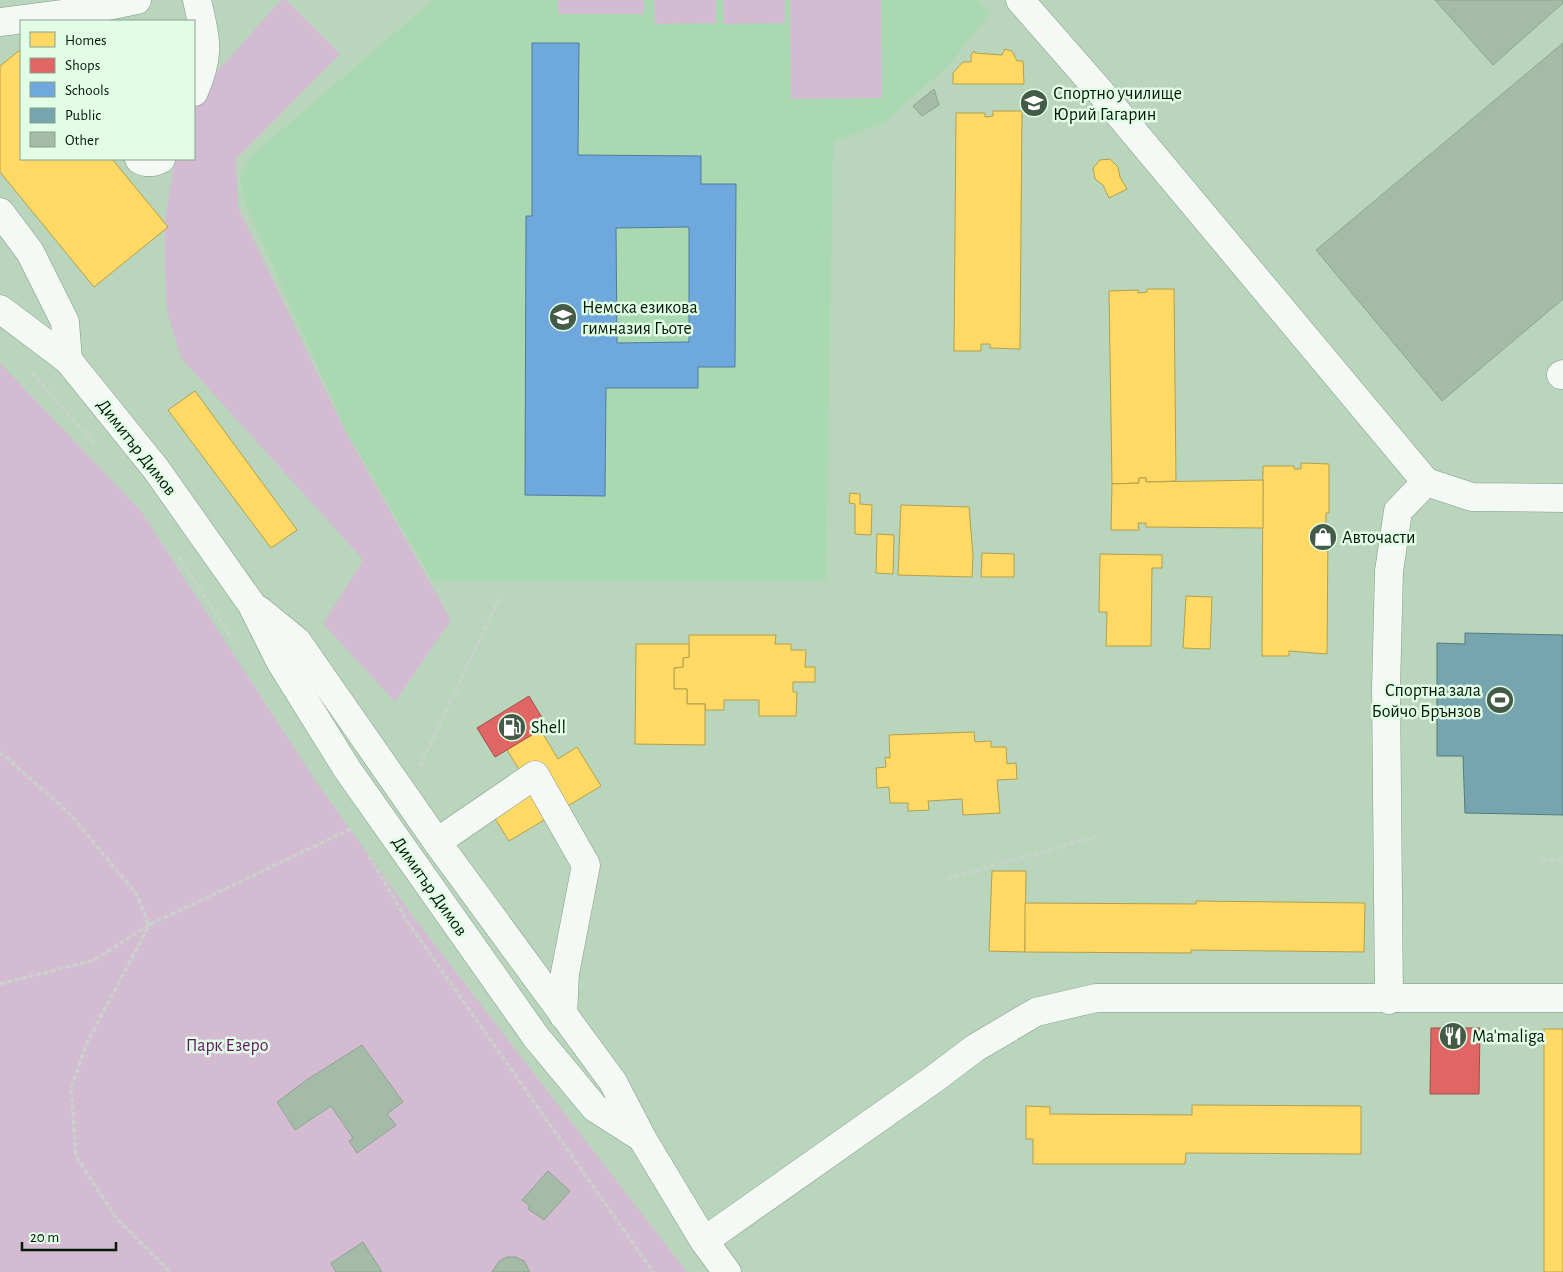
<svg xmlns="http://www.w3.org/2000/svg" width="1563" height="1272" font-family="'Alegreya Sans',sans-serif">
<rect width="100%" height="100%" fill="#b9d6bd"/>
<path fill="#a9d8b1" d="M433,0H978L990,13L949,65L885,122L833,142L826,580H432L346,430L245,203L240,177L251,156Z"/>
<g fill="#d3bcd2">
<path d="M281,0H286L340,54L236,159L238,207L345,431L451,620L395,702L323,624L363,560L181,358L167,312L165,266V218L175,159H194V108L206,84Z"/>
<rect x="558" y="0" width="86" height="14"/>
<path d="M654,0H716V23L655,24Z"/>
<path d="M723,0H785V23L724,24Z"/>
<path d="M790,0H881L882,98L791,99Z"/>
<path d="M0,363L141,511L317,783L415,919L687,1272H0Z"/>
</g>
<g fill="#ffd966" stroke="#b49f4a">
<path d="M21,49V159H112L168,227L94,287L0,172V66Z"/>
<path d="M1005,49L1012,51L1017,61H1023L1024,84H953V73L963,62H971V55L974,51L975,53L1002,55Z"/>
<path d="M993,111H1022L1020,349L990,348V344H981V351H954L956,113H985V117L993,116Z"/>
<path d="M1110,159L1118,167L1120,177L1127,189L1109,198L1103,185L1095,179L1093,168L1100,160Z"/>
<path d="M1147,289H1174L1176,481L1146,482V478H1139V483L1112,484L1109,291L1138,290V293L1147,292Z"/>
<path d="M195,391L297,530L271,548L168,410Z"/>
<path d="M1301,463L1329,464V513H1326V530H1328L1327,654L1289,651V656H1262L1263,466H1294V469H1301Z"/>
<path d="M1139,478H1146V482L1263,480V528L1146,527V523H1138L1139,530H1111L1112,484L1139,483Z"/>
<path d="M850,493L860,494V504L872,505L871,535L855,534V504L849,503Z"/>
<path d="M901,505L969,507L973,555L972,577L898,575Z"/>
<path d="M877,534L894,535L893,574L876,573Z"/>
<path d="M982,553L1014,554V577H981Z"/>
<path d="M1100,554L1162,555V568H1152L1151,646H1106L1107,612H1099Z"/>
<path d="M1186,596L1212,597L1210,649L1183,648Z"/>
<path d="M689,635H776L775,644H791V650H806L805,667H815V682H793V692H797L796,716H759V700H724V710H706L705,704H687V689H674V668L683,667V658L689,657Z"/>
<path d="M636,644H689V657L683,658V667L674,668V689H687V704H705V745L635,744Z"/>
<path d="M540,729L558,759L577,747L601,786L509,841L482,798L522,774L507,750Z"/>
<path d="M974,732L975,742L991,741V747H1006L1007,764L1016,763L1017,779L997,780L1000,813L963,815L962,799L928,801L929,810L908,811V803H890L889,787L877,788L876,768L886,767L885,757L890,758L889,735Z"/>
<path d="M992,871H1026L1025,952L989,951Z"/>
<path d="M1196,901L1365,903L1364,952L1191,950V953L1025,952V903L1196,904Z"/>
<rect x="1544" y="1029" width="19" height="243"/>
<path d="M1192,1105L1361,1106V1154L1186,1153L1185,1164H1033V1139H1026V1106L1050,1107V1114L1192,1115Z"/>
</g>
<g fill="#e06666" stroke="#9e4f4a">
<path d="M529,696L547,726L495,757L477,728Z"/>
<path d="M1431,1028H1480L1479,1094H1430Z"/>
</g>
<path fill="#6fa8dc" stroke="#4f7d9d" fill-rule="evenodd" d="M532,43H579L578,155L701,156V184H736L735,367H698V388H606L605,496L525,495L526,216H532ZM689,227V342L617,343L616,228Z"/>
<path fill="#76a5af" stroke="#547b7d" d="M1465,633L1563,635V815L1465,813L1463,756H1437V643L1465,644Z"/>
<g fill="#a4bba8" stroke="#8da490">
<path d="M1435,0H1563V3L1493,65Z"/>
<path d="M1563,43V299L1442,401L1316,250Z"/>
<path d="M934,89L939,105L922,116L913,106Z"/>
<path d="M362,1045L403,1102L387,1114L396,1125L357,1153L349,1141L353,1138L331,1106L295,1130L277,1102L308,1079Z"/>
<path d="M548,1171L570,1191L544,1220L528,1209L530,1206L522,1200Z"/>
<path d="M363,1242L382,1272H336L331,1263Z"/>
<path d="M507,1257H516L524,1261L530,1272H492L499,1261Z"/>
</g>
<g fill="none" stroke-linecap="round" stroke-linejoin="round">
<defs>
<g id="minor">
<path d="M1020,0L1097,88L1426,482"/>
<path d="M0,22L78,12L137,0"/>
<path d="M194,92C211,52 206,41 197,0"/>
<path d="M139,159C146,164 153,163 161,159"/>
<path d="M0,212L30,252L65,322L68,360"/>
<path d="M1561,375L1563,374"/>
<path d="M1426,482L1472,497L1563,498"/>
<path d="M437,842L535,775L586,865L565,973L563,1015"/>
<path d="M1389,1000L1386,688L1389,571L1398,511L1426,482"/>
<path d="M704,1241L934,1079L975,1048L1036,1012L1096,998H1563"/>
</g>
<g id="major">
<path d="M0,309L68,360L156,469L252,605L280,661L347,769L536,1037L595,1108L642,1138"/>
<path d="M259,610L297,641L437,842L613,1082L642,1138L704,1241L727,1272"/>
</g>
</defs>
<use href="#minor" stroke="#849b88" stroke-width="29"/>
<use href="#major" stroke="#849b88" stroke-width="29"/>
<g stroke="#c9d3cb" stroke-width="3" stroke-dasharray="5 2.5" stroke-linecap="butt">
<path d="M32,373L97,447"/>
<path d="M178,556L236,645"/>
<path d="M0,752L71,815L137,895L149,925L353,828"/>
<path d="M420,766L499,599"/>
<path d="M369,856L409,924L653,1272"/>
<path d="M1542,860H1563"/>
<path d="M947,879L1098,836"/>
<path d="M0,984L94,960L149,925L87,1043L71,1088L76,1156L116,1218L170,1272"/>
</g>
<use href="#minor" stroke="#f4f9f5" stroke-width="28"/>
<use href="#major" stroke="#f4f9f5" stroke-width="28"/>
</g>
<defs>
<symbol id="school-disc" viewBox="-11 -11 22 22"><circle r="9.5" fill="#445b48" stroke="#e1fde5"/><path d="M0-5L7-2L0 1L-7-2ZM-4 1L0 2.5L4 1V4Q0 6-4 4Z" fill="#fff"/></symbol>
<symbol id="shop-disc" viewBox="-11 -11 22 22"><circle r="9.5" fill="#445b48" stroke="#e1fde5"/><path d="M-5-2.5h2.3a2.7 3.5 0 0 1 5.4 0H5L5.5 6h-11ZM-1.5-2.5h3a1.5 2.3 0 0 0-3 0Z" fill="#fff"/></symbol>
<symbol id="stadium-disc" viewBox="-11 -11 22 22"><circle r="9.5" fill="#445b48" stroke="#e1fde5"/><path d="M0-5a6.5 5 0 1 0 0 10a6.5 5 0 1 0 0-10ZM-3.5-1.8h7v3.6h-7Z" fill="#fff"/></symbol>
<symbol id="fuel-disc" viewBox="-11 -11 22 22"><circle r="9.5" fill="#445b48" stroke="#e1fde5"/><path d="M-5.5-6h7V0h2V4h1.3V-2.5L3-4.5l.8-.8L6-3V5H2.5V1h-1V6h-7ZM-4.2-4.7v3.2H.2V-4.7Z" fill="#fff"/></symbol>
<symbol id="restaurant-disc" viewBox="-11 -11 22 22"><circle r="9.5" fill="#445b48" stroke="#e1fde5"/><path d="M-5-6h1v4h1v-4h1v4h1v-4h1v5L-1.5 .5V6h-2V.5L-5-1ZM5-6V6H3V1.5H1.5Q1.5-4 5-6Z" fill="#fff"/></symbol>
</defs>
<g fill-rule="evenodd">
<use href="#school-disc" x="1018" y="87" width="32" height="32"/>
<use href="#school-disc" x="547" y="301" width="32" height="32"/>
<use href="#shop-disc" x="1307" y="521" width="32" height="32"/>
<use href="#stadium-disc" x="1484" y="684" width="32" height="32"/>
<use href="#fuel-disc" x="496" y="711" width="32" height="32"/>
<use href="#restaurant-disc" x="1437" y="1020" width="32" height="32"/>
</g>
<g text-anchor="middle" stroke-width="5" stroke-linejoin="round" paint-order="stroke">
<g font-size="18" fill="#051909" stroke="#e1fde5" text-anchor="start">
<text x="1053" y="99">Спортно училище<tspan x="1053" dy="21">Юрий Гагарин</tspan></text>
<text x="582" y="313">Немска езикова<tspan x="582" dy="21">гимназия Гьоте</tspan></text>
<text x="1342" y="543">Авточасти</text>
<text x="1481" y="696" text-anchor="end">Спортна зала<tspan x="1481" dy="21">Бойчо Брънзов</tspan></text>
<text x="531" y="733">Shell</text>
<text x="1472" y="1042">Ma'maliga</text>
</g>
<g font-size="18" fill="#051909" stroke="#e1fde5">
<text transform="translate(137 447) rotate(52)" y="6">Димитър Димов</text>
<text transform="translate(430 886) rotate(55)" y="6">Димитър Димов</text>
</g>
<g font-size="18" fill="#661264" stroke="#e1fde5">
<text x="227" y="1051">Парк Езеро</text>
</g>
</g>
<rect x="20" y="20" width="175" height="140" fill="#e1fde5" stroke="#89a28d"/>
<rect x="30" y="32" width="25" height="15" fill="#ffd966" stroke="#89a28d"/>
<text x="65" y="45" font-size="15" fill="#051909">Homes</text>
<rect x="30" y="58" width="25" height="15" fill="#e06666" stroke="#89a28d"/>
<text x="65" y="70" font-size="15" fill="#051909">Shops</text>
<rect x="30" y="82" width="25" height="15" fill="#6fa8dc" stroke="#89a28d"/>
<text x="65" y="95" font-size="15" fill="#051909">Schools</text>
<rect x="30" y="108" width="25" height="15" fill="#76a5af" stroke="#89a28d"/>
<text x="65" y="120" font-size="15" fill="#051909">Public</text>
<rect x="30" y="132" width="25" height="15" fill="#a4bba8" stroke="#89a28d"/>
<text x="65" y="145" font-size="15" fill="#051909">Other</text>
<path d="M22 1242v8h94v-8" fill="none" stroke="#051909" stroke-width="2.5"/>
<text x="30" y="1242" font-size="15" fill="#051909" stroke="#e1fde5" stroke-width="4" paint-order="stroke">20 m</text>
</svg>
